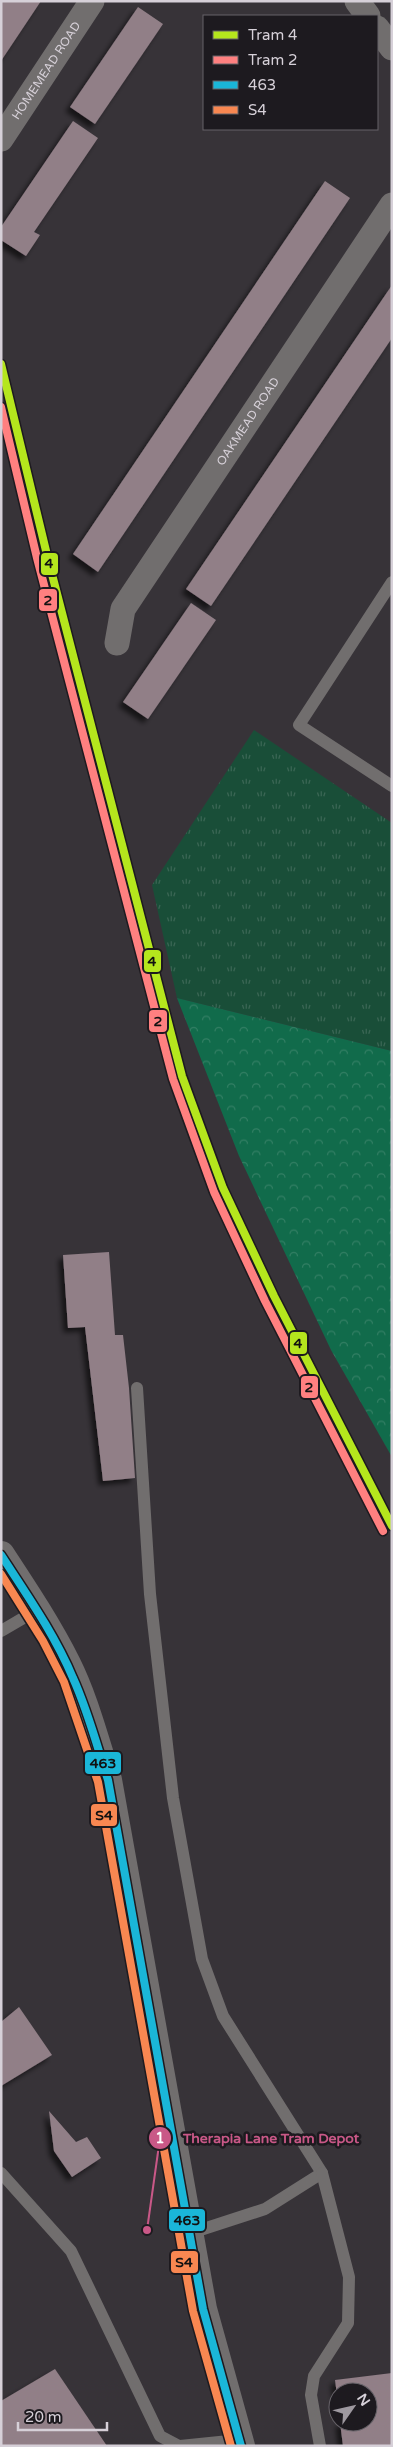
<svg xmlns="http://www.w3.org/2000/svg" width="393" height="2447" font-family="'Varela Round',sans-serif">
<defs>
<pattern id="grass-tufts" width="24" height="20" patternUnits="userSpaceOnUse" patternTransform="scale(1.25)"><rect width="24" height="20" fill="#194e38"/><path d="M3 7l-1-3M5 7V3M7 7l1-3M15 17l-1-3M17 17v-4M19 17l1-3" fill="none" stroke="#3a6654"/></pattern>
<pattern id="forest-crowns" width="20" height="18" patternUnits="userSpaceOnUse" patternTransform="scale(1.25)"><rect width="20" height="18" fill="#116b4b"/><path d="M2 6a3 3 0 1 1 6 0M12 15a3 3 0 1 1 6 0" fill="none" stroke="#337f64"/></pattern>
<filter id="shadow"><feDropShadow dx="-4.5" dy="4.5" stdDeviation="2.5" flood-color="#0009"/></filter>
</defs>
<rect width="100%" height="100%" fill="#373338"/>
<path fill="url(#grass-tufts)" d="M254,730L392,823V1051L177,998L152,885Z"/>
<path fill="url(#forest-crowns)" d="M177,998L392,1051V1457L331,1350L239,1156Z"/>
<g fill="#917f87" filter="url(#shadow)">
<path d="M1,1H41L1,61Z"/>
<path d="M138,7L163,24L95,124L70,107Z"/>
<path d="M73,121L98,138L34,232L40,235L26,256L1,240V227Z"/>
<path d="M325,181L350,198L98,572L73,554Z"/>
<path d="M392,285V338L211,606L186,589Z"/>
<path d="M191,603L216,620L148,719L123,702Z"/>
<path d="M109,1252L115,1335H123L129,1388L135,1478L103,1481L85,1327L68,1328L63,1255Z"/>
<path d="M19,2007L52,2055L1,2086V2022Z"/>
<path d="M49,2111L76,2142L87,2137L101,2158L72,2177L54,2151Z"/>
<path d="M55,2369L107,2446H1V2401Z"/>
<path d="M392,2373V2446H343L340,2422H368V2392H338V2402L335,2380Z"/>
</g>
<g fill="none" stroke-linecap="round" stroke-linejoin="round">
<g stroke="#716e6e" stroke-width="12">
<path d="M392,582L299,725L392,786"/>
<path d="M137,1388L150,1594L173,1798L202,1959L223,2016L322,2173L265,2209L188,2234"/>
<path d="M1,1631L37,1610"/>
<path d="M1,2173L71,2251L160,2436L179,2446"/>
<path d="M180,2446L239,2440"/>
<path d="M320,2446L311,2395L314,2376L348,2323L349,2277L322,2173"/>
</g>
<g stroke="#716e6e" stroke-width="25">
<path d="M357,1L368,16"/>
<path d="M377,28L392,48"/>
<path id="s1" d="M1,139L92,1"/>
<path id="s2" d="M117,643L123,609L392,205"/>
</g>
<path stroke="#716e6e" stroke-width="28" d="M1,1555C24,1590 48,1626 67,1664C85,1700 95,1741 108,1780L203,2309L241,2446"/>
<defs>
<path id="bus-1" d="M1,1555C27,1595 55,1635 73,1678C88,1711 97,1746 108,1780L203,2309L241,2446"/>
<path id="bus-2" d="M1,1574L43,1641L64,1682L98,1782L193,2311L231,2446"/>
</defs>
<use href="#bus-1" stroke="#1d1a1f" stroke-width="11"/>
<use href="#bus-2" stroke="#1d1a1f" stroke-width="11"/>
<use href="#bus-1" stroke="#1ab6d8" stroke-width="8"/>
<use href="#bus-2" stroke="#f88751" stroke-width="8"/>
<defs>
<path id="tram-1" d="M1,364L47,555L182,1076L223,1188L274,1296L392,1526"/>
<path id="tram-2" d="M1,407L37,558L173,1079L214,1192L265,1301L383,1531"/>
</defs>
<use href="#tram-1" stroke="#1d1a1f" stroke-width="11"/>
<use href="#tram-2" stroke="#1d1a1f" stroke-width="11"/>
<use href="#tram-1" stroke="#b5e61d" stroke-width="8"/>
<use href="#tram-2" stroke="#ff8080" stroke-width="8"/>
</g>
<g text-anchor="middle" stroke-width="5" stroke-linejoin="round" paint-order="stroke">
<g font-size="12" fill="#d6d0d8" stroke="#1d1a1f">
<text dy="4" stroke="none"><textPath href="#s1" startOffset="82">HOMEMEAD ROAD</textPath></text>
<text dy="4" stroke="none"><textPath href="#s2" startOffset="260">OAKMEAD ROAD</textPath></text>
</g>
</g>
<path fill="none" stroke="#c95887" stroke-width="2" d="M147 2230L160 2138"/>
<g fill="#c95887" stroke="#1d1a1f" stroke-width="2">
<circle cx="147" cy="2230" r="5"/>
<circle cx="160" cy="2138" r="12"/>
</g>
<g font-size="15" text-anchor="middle" font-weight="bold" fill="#fff">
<text x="160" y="2143">1</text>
</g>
<g font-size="14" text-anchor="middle" font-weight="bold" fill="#c95887" stroke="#1d1a1f" stroke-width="5" stroke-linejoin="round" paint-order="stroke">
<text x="271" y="2143">Therapia Lane Tram Depot</text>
</g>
<g stroke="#1d1a1f" stroke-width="2">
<rect x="40" y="552" width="19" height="24" rx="5" fill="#b5e61d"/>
<rect x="38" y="588" width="20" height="24" rx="5" fill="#ff8080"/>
<rect x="143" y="949" width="19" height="24" rx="5" fill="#b5e61d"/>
<rect x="148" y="1009" width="20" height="24" rx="5" fill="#ff8080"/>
<rect x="289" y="1331" width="19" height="24" rx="5" fill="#b5e61d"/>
<rect x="300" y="1375" width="19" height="24" rx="5" fill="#ff8080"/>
<rect x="84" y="1751" width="38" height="24" rx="5" fill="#1ab6d8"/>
<rect x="90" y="1803" width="28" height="24" rx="5" fill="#f88751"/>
<rect x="168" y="2208" width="38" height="24" rx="5" fill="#1ab6d8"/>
<rect x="170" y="2250" width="29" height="24" rx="5" fill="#f88751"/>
</g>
<g font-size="14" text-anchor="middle" font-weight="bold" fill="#111">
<text x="49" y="568">4</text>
<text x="48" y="605">2</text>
<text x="152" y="966">4</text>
<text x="158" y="1026">2</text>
<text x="298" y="1348">4</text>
<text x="309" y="1392">2</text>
<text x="103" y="1768">463</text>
<text x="104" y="1820">S4</text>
<text x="187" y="2225">463</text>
<text x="184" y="2267">S4</text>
</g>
<rect width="393" height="2447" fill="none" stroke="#d6d0d8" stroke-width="5"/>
<rect x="203" y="15" width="175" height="115" fill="#1d1a1f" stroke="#676369"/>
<rect x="213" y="31" width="25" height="8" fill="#b5e61d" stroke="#676369"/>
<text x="248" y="40" font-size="15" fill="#d6d0d8">Tram 4</text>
<rect x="213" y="56" width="25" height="8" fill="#ff8080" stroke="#676369"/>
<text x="248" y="65" font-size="15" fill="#d6d0d8">Tram 2</text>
<rect x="213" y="81" width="25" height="8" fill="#1ab6d8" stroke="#676369"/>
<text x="248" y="90" font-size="15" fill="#d6d0d8">463</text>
<rect x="213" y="106" width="25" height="8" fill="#f88751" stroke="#676369"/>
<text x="248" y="115" font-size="15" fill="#d6d0d8">S4</text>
<g transform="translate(353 2407) rotate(56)"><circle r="24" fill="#1d1a1f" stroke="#676369"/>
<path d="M0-4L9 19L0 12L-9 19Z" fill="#9e99a0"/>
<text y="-8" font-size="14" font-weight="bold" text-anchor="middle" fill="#d6d0d8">N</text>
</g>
<path d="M18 2422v8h89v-8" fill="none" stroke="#d6d0d8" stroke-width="2.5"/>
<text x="25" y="2422" font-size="15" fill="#d6d0d8" stroke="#1d1a1f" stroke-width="4" paint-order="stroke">20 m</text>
</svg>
